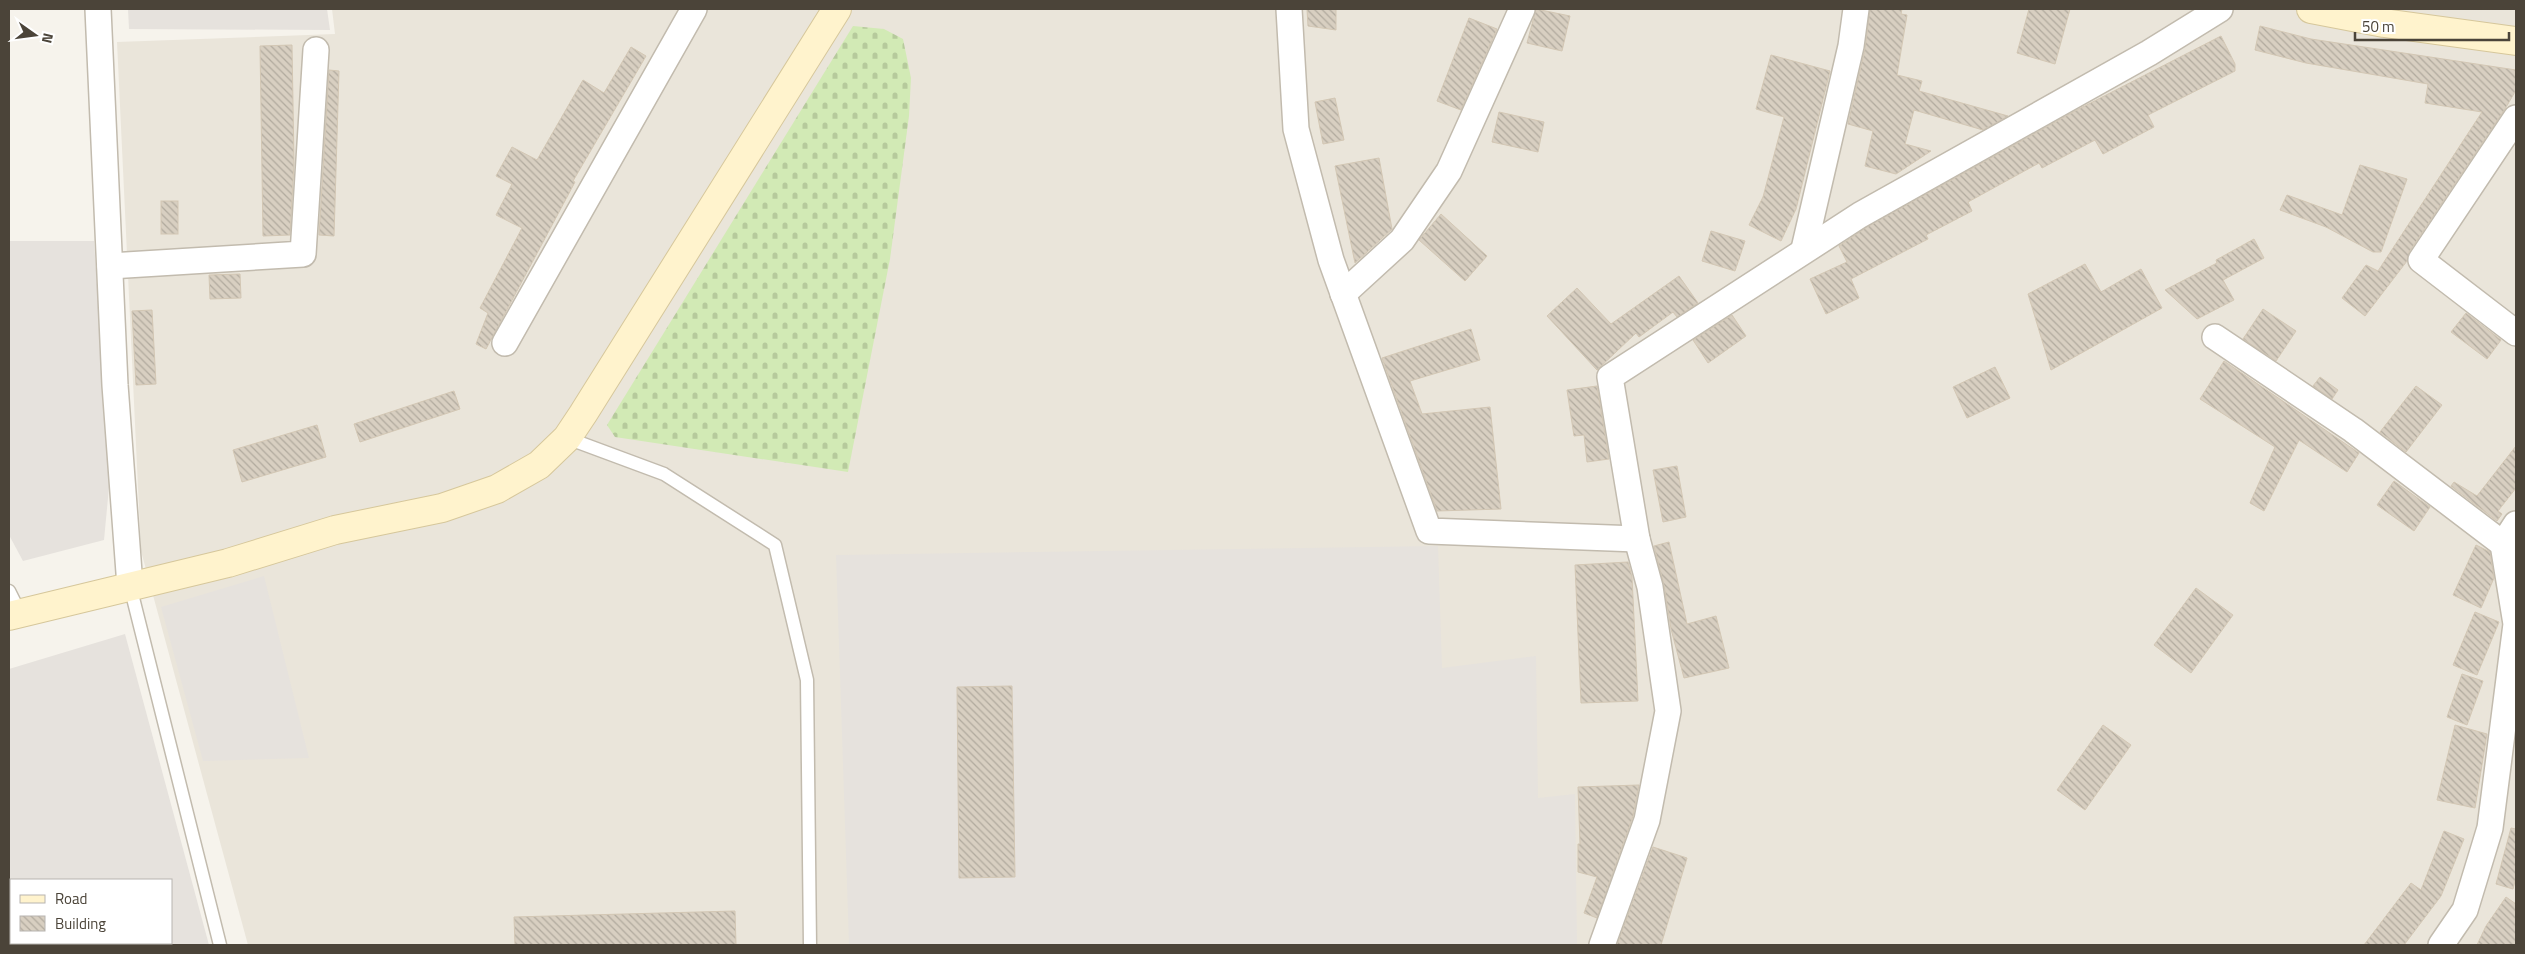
<svg xmlns="http://www.w3.org/2000/svg" width="2525" height="954" font-family="'Titillium Web',sans-serif">
<defs>
<pattern id="cemetery-stones" width="16" height="16" patternUnits="userSpaceOnUse" patternTransform="scale(1.25)"><rect width="16" height="16" fill="#d2eab5"/><path d="M2 7V4a2 2 0 0 1 4 0v3zM10 15v-3a2 2 0 0 1 4 0v3z" fill="#b6ca9c"/></pattern>
<pattern id="building-back-hatch" width="6" height="6" patternUnits="userSpaceOnUse" patternTransform="scale(1.25)"><rect width="6" height="6" fill="#d8cfc1"/><path d="M-1 5l2 2M0 0l6 6M5-1l2 2" fill="none" stroke="#b1aa9e"/></pattern>
</defs>
<rect width="100%" height="100%" fill="#f6f3ec"/>
<path fill="#eae5da" d="M332,9H2516V945H248L141,551L117,42L335,34Z"/>
<g fill="#e6e2dd" fill-rule="evenodd">
<path d="M128,9H327L330,30L129,29Z"/>
<path d="M9,241H94L110,477L104,540L23,561L9,535Z"/>
<path d="M1438,546L1442,668L1536,656L1538,798L1575,794L1577,945H849L836,555Z"/>
<path d="M264,576L309,758L203,761L161,607Z"/>
<path d="M125,634L209,945H9V669ZM171,880V943H11V880Z"/>
</g>
<path fill="url(#cemetery-stones)" d="M853,26L884,29L903,39L911,78L909,116L890,259L848,472L615,437L607,425Z"/>
<g fill="url(#building-back-hatch)" stroke="#d3c7b4">
<path d="M1307,9H1336V30L1308,26Z"/>
<path d="M1536,9L1570,16L1562,51L1527,43Z"/>
<path d="M1870,9H1902L1901,14L1907,15L1897,75L1922,81L1919,91L2008,116L1983,130L1914,110L1905,144L1931,151L1896,174L1865,166L1873,131L1848,124L1865,49Z"/>
<path d="M2029,9H2070L2055,64L2017,53Z"/>
<path d="M1469,18L1497,29L1461,110L1437,101Z"/>
<path d="M2260,26L2311,39L2516,70V90L2505,109L2409,252L2407,261L2365,316L2342,298L2366,265L2378,271L2482,112L2425,103L2428,84L2306,63L2255,50Z"/>
<path d="M2221,36L2235,64V71L2148,115L2154,127L2103,154L2095,140L2042,168L2039,163L1968,202L1972,211L1926,235L1928,239L1851,279L1859,298L1826,314L1810,279L1847,262L1839,246L1867,227L2075,111Z"/>
<path d="M292,45L294,163L290,235L263,236L260,46Z"/>
<path d="M631,47L646,56L573,181L575,182L486,349L476,344L488,313L480,308L522,228L496,215L512,184L496,176L512,147L537,160L583,80L604,93Z"/>
<path d="M1771,55L1830,71L1796,209L1781,241L1749,225L1763,197L1784,117L1756,109Z"/>
<path d="M329,70L339,71L334,236L319,235Z"/>
<path d="M1335,98L1344,140L1323,144L1315,102Z"/>
<path d="M1499,112L1544,122L1538,152L1492,142Z"/>
<path d="M1379,158L1392,229L1355,263L1335,166Z"/>
<path d="M2360,165L2407,179L2381,252H2373L2326,227L2280,210L2287,195L2342,215Z"/>
<rect x="161" y="201" width="17" height="33"/>
<path d="M1441,214L1487,256L1465,281L1419,240Z"/>
<path d="M1711,231L1745,241L1735,271L1702,261Z"/>
<path d="M2254,239L2264,258L2223,280L2234,300L2197,319L2165,290L2217,263L2216,260Z"/>
<path d="M2085,264L2101,292L2141,269L2162,308L2051,370L2028,294Z"/>
<path d="M240,274L241,298L210,299L209,275Z"/>
<path d="M1679,276L1698,303L1677,317L1673,312L1639,337L1636,333L1597,370L1547,316L1577,288L1611,324Z"/>
<path d="M2263,309L2296,331L2276,361L2243,339Z"/>
<path d="M152,310L156,384L136,385L132,311Z"/>
<path d="M2466,313L2501,340L2487,359L2451,332Z"/>
<path d="M1732,315L1746,336L1708,363L1693,340Z"/>
<path d="M1471,329L1480,360L1410,381L1422,414L1490,407L1501,509L1437,511L1382,358Z"/>
<path d="M2224,361L2359,453L2347,472L2299,440L2264,511L2250,503L2275,447L2200,399Z"/>
<path d="M1995,367L2010,398L1967,418L1953,387Z"/>
<path d="M2320,377L2338,390L2332,399L2313,386Z"/>
<path d="M1597,386L1609,459L1587,462L1584,435L1574,436L1567,390Z"/>
<path d="M2416,386L2442,405L2406,452L2380,432Z"/>
<path d="M454,391L460,409L360,442L354,424Z"/>
<path d="M317,425L326,457L242,482L233,450Z"/>
<path d="M2516,446V488L2498,511L2502,514L2497,521L2451,486L2454,482L2477,496Z"/>
<path d="M1677,466L1686,517L1663,522L1653,470Z"/>
<path d="M2394,481L2430,507L2414,531L2377,505Z"/>
<path d="M1669,542L1687,624L1716,616L1729,668L1684,678L1671,629L1664,585L1654,546Z"/>
<path d="M2476,545L2490,552L2494,578L2481,608L2453,595Z"/>
<path d="M1628,562L1632,577L1638,701L1581,703L1575,565Z"/>
<path d="M2196,588L2233,615L2191,673L2154,645Z"/>
<path d="M2475,612L2499,622L2477,675L2453,665Z"/>
<path d="M2462,674L2483,681L2467,725L2447,717Z"/>
<path d="M1012,686L1015,877L959,878L957,687Z"/>
<path d="M2103,725L2131,745L2085,810L2057,790Z"/>
<path d="M2455,725L2487,734L2475,808L2437,800Z"/>
<path d="M1639,785L1633,816L1597,918L1584,913L1597,877L1578,872V844H1580L1578,787Z"/>
<path d="M2511,828L2516,829V877L2513,889L2496,884Z"/>
<path d="M2444,831L2464,839L2441,896L2404,945H2364L2411,883L2421,890Z"/>
<path d="M1653,847L1687,858L1661,945H1617Z"/>
<path d="M2506,897L2516,904V945H2477L2486,926Z"/>
<path d="M735,911L736,945H515L514,917Z"/>
</g>
<g fill="none" stroke-linecap="round" stroke-linejoin="round">
<defs>
<g id="lane">
<path d="M567,438L664,474L775,545L807,680L810,945"/>
<path d="M130,586L220,945"/>
<path d="M9,591L20,613"/>
</g>
<g id="street">
<path d="M98,9L115,385L130,586"/>
<path d="M1289,9L1296,129L1331,260L1429,531L1637,539"/>
<path d="M2516,118L2421,260L2516,333"/>
<path d="M1804,249L1851,46L1856,9"/>
<path d="M110,266L303,254L316,50"/>
<path d="M1343,294L1402,240L1449,171L1522,9"/>
<path d="M2215,337L2353,430L2503,544"/>
<path d="M505,343L694,9"/>
<path d="M1602,945L1647,820L1668,711L1650,587L1637,539L1610,377L1860,215L2149,53L2220,9"/>
<path d="M2441,945L2465,910L2490,828L2516,624L2503,544L2516,524"/>
</g>
<g id="secondary">
<path d="M2311,9L2384,23L2516,41"/>
<path d="M9,616L228,563L335,530L442,508L497,489L539,465L567,438L583,414L837,9"/>
</g>
</defs>
<use href="#lane" stroke="#c2bbae" stroke-width="15"/>
<use href="#street" stroke="#c2bbae" stroke-width="28"/>
<use href="#secondary" stroke="#d6c79b" stroke-width="30"/>
<use href="#lane" stroke="#fff" stroke-width="12"/>
<use href="#street" stroke="#fff" stroke-width="25"/>
<use href="#secondary" stroke="#fff3cd" stroke-width="28"/>
</g>
<rect width="2525" height="954" fill="none" stroke="#4b4439" stroke-width="20"/>
<rect x="10" y="879" width="162" height="65" fill="#ffffff" stroke="#b7b4b0"/>
<rect x="20" y="895" width="25" height="8" fill="#fff3cd" stroke="#b7b4b0"/>
<text x="55" y="904" font-size="15" fill="#4b4439">Road</text>
<rect x="20" y="916" width="25" height="15" fill="url(#building-back-hatch)" stroke="#b7b4b0"/>
<text x="55" y="929" font-size="15" fill="#4b4439">Building</text>
<g transform="translate(35 35) rotate(104)" stroke="#ffffff" stroke-width="4" paint-order="stroke">
<path d="M0-4L9 19L0 12L-9 19Z" fill="#4b4439"/>
<text y="-8" font-size="14" font-weight="bold" text-anchor="middle" fill="#4b4439">N</text>
</g>
<path d="M2355 32v8h154v-8" fill="none" stroke="#4b4439" stroke-width="2.5"/>
<text x="2362" y="32" font-size="15" fill="#4b4439" stroke="#ffffff" stroke-width="4" paint-order="stroke">50 m</text>
</svg>
